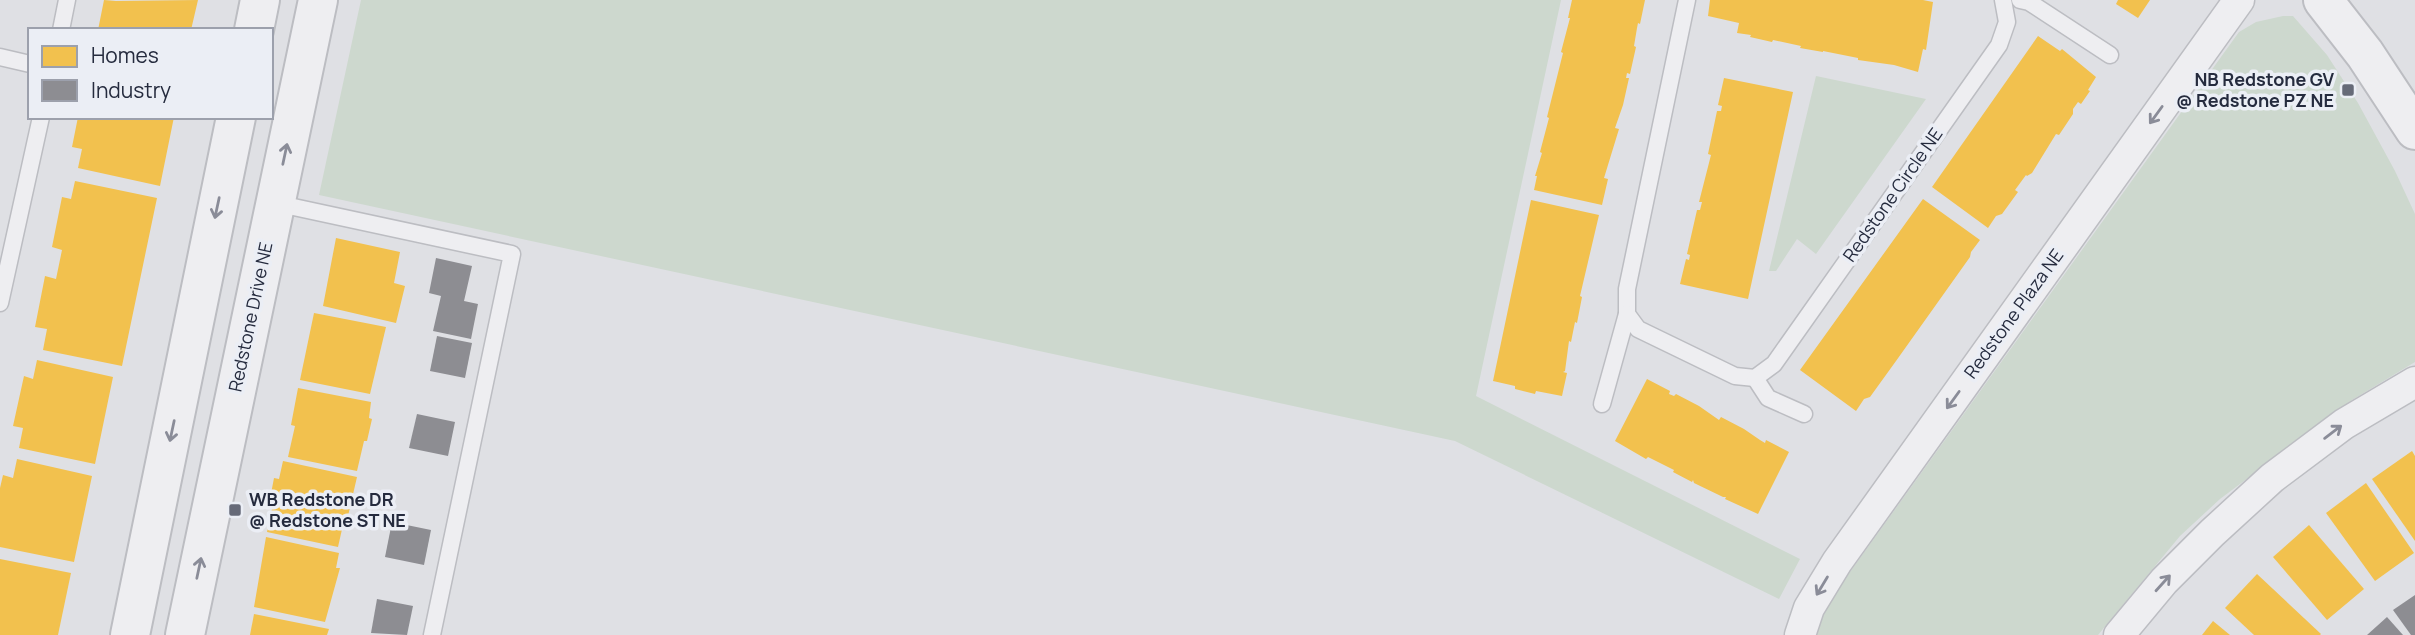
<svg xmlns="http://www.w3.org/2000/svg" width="2415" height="635" font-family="Manrope,sans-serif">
<rect width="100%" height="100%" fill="#dfe0e4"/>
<g fill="#cdd8ce">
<path d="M361,0H1561L1476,396L1800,559L1779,599L1455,441L319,195Z"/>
<path d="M2283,16H2293L2327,55L2358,103L2395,171L2415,214V362L2352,400L2220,499L2180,536L2098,635H1816L1829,601L2239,32L2256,22Z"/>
<path d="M1816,76L1926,99L1816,254L1797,239L1776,271H1769Z"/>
</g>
<g fill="#f2c14e">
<path d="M104,0L116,1L198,0L191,30H98Z"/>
<path d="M1572,0H1645L1640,24L1638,23L1637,28L1634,46L1636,47L1630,74L1627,73L1626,78H1629L1623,105L1615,128L1619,129L1604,178L1608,179L1602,205L1534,190L1537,176H1535L1542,153L1540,152L1549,118L1547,117L1563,53L1561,52L1570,18H1568Z"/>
<path d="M1710,0H1923L1933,2L1926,50L1923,49L1918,72L1894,65L1858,60V58L1823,51V52L1800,48L1801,46L1773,40L1772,42L1750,37L1751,35L1737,33L1739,23L1708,16Z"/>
<path d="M2118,0H2150L2138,18L2116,4Z"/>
<path d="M2038,36L2060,51L2062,49L2096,77L2088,90L2090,91L2081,104L2078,102L2073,109V114L2059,135L2056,134L2032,173L2027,176L2026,175L2015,190L2018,192L2002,214L1996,216L1988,228L1932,187Z"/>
<path d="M1724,78L1793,92L1748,299L1680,284L1686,259L1689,260L1690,255L1687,254L1697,210H1700L1702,202H1699L1711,155L1708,154L1717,111H1721L1722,106L1718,105Z"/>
<path d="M78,117H174L160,186L78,168L82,149L72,147Z"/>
<path d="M75,181L157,198L122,366L43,350L47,329L35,327L45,276L56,279L62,250L52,247L62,197L71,199Z"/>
<path d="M1923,199L1980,240L1971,252L1970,257L1896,361L1870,397L1864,399L1856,411L1800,370Z"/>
<path d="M1531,200L1599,215L1580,296L1582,297L1577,323L1575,322L1571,342L1569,341L1565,371L1563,372L1567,373L1562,396L1536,391L1535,394L1515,389V386L1493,381Z"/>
<path d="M336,238L400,252L394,283L405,286L396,323L323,306Z"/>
<path d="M314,313L386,327L370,394L300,380Z"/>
<path d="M37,360L113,377L95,464L19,448L23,428L13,426L24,376L33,379Z"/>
<path d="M1647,379L1670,391L1669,394L1674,396L1676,394L1699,406L1719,420L1721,417L1744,429L1760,440L1765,443L1766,440L1789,452L1758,514L1725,499L1726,497H1723L1694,483L1693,480L1692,482L1673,472L1674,470L1648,457L1646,459L1615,441Z"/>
<path d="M298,388L371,402L369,418L372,419L367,441H364L357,471L288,457L295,426L291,425Z"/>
<path d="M2412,451L2415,456V541L2372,479Z"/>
<path d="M17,459L92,476L74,562L0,547V488L3,475L13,478Z"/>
<path d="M283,461L357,477L348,516H345L338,547L267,532L273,504H269L274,478L279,479Z"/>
<path d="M2366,483L2414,553L2375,581L2326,513Z"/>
<path d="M2309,525L2364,589L2327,620L2273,557Z"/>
<path d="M266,537L339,553L336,568H340L325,622L254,607Z"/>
<path d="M0,559L71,573L58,635H0Z"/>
<path d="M2257,574L2321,634L2320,635H2254L2225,608Z"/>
<path d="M254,614L329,629L327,635H250Z"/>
<path d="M2213,621L2230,635H2202Z"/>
</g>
<g fill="#8d8d92">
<path d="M436,258L472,266L464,301L478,304L471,339L433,331L441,296L429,293Z"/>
<path d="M437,336L472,343L465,378L430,371Z"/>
<path d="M417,414L455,422L448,456L409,448Z"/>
<path d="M392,522L431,530L424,565L385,557Z"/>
<path d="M2415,595V635H2411L2393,610Z"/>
<path d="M377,599L413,606L407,635L371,633Z"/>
<path d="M2387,617L2403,635H2367Z"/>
</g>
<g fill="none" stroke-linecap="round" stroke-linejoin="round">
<defs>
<g id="service">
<path d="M1687,0L1627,289V314L1638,329L1735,376L1755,378L1774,364L1999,45L2007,22L2003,0"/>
<path d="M2020,0L2029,2L2110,55"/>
<path d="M61,30L67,0"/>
<path d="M0,57L30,64"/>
<path d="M275,203L512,254L432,635"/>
<path d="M0,303L41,117"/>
<path d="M1755,378L1768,398L1804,414"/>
<path d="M1602,404L1627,314"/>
</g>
<g id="minor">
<path d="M1800,635L1809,608L1837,562L2239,0"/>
<path d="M2119,635L2164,581L2212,533L2272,478L2344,424L2415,382"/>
</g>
<g id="tertiary">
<path d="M2323,0L2365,54L2415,130"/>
<path d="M254,30L260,0"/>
<path d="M130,635L236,117"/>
<path d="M185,635L318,0"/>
</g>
</defs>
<use href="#service" stroke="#bcbdc2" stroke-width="19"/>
<use href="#minor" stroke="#bcbdc2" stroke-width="33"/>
<use href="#tertiary" stroke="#bcbdc2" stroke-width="42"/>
<use href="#service" stroke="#eeeef1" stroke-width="16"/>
<use href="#minor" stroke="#eeeef1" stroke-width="30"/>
<use href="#tertiary" stroke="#eeeef1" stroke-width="38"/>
</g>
<defs><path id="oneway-shaft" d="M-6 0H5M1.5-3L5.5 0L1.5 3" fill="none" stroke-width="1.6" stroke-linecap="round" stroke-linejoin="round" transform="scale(1.75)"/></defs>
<g stroke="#8a8c98">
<use href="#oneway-shaft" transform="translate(2156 115) rotate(126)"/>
<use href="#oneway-shaft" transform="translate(285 154) rotate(-78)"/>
<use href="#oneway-shaft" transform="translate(217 208) rotate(102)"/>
<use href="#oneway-shaft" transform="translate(1953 400) rotate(126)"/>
<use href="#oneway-shaft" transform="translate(172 431) rotate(102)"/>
<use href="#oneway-shaft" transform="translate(2333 432) rotate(-37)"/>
<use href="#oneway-shaft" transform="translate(199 568) rotate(-78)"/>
<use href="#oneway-shaft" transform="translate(2163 583) rotate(-48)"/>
<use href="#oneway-shaft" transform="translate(1822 586) rotate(121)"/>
</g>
<g fill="#666a78" stroke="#ebeef5" stroke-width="2.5">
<rect x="2341" y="83" width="14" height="14" rx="3.5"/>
<rect x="228" y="503" width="14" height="14" rx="3.5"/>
</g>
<g text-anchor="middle" stroke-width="7" stroke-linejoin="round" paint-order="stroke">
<g font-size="18" font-weight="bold" fill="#252b3e" stroke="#ebeef5" text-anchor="end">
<text x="2334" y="86">NB Redstone GV<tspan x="2334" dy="21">@ Redstone PZ NE</tspan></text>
<text x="249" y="506" text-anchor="start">WB Redstone DR<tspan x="249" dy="21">@ Redstone ST NE</tspan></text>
</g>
<g font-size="18" fill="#252b3e" stroke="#ebeef5">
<text transform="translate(1893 195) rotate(-55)" y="6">Redstone Circle NE</text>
<text transform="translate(2014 314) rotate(-54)" y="6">Redstone Plaza NE</text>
<text transform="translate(251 317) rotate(-78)" y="6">Redstone Drive NE</text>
</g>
</g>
<rect x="28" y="28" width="245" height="91" fill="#ebeef5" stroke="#9ca0ac" stroke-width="2"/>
<rect x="42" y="46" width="35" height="21" fill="#f2c14e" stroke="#9ca0ac" stroke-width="2"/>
<text x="91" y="63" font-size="21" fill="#252b3e">Homes</text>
<rect x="42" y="80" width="35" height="21" fill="#8d8d92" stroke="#9ca0ac" stroke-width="2"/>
<text x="91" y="98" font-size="21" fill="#252b3e">Industry</text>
</svg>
